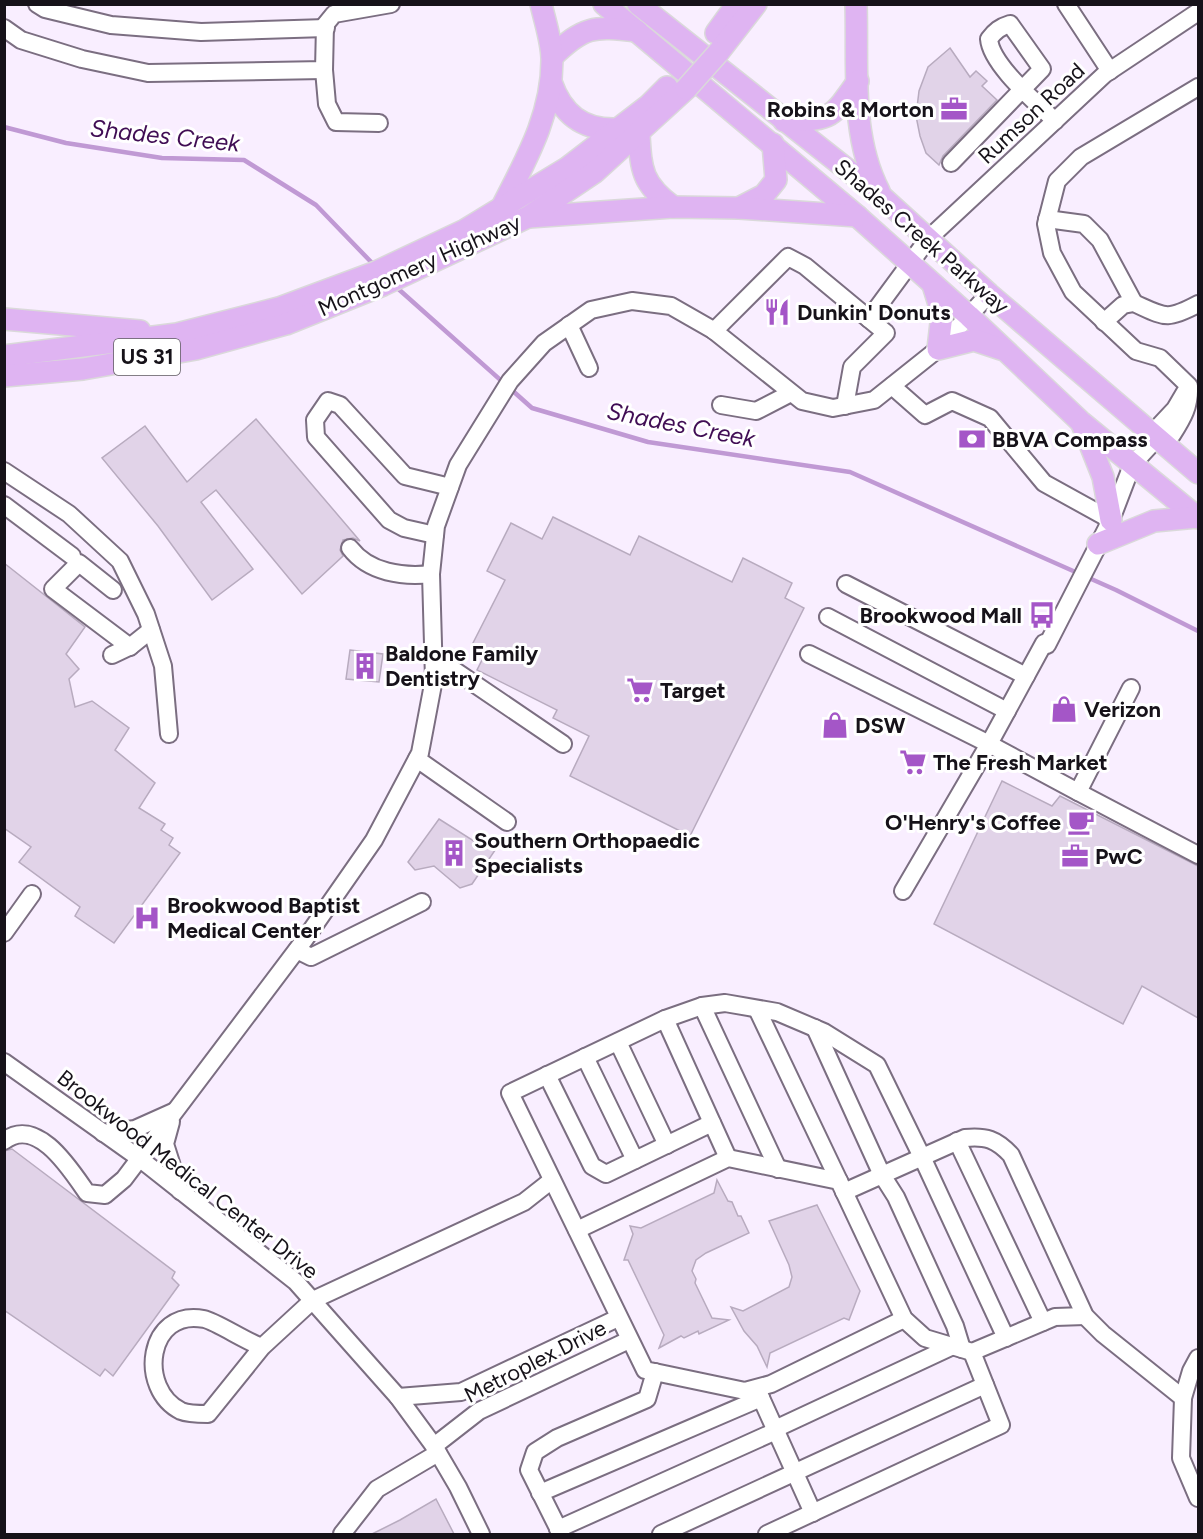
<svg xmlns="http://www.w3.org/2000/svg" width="1203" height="1539" font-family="Figtree,sans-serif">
<rect width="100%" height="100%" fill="#f9eeff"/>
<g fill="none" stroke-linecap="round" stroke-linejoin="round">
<g stroke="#c099d4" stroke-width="4.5">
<path d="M4,127L66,143L162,158L244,160L316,205L374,265"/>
<path d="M395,286L532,408L648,442L850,472L1116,590L1198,631"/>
</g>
</g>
<g fill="#e1d3e8" stroke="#b8abbf" stroke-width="1.5">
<path d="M950,48L970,77L976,71L987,81L982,86L997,100L943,156L939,165L926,153L920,136L916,116L919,91L928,67Z"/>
<path d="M256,419L360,541L353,538L343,540L340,550L343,556L302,594L216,490L201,502L253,569L212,600L158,526L102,458L145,426L187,482Z"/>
<path d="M553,517L630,555L639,536L732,582L743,558L792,583L785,598L804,608L690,836L570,776L589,736L553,718L557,710L477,670L486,652L472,645L505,580L487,571L511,523L542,539Z"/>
<path d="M4,563L85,627L66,654L79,669L69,679L75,707L92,701L129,728L115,750L155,783L139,808L165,824L161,830L173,838L169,845L180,853L114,943L75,916L80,907L19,862L31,847L4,828Z"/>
<path d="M350,650L383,654L379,682L346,679Z"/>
<path d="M1002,781L1052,806L1060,796L1198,866V1018L1142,986L1123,1024L934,924Z"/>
<path d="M439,819L480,845L502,840L472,884L460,888L434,866L415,870L408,862Z"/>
<path d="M12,1149L175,1272L172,1278L179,1285L113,1376L105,1369L100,1376L4,1310V1151Z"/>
<path d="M717,1180L728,1201L732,1202L738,1216H741L749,1233L706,1253L696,1260L692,1271L696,1279L695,1283L712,1318L729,1320L699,1334L698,1331L684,1338L681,1336L659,1348L664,1335L628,1260H624L633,1234L630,1226L641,1228L714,1193Z"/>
<path d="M817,1205L860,1291L849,1320L844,1318L770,1353L767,1367L757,1346L744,1331L731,1307L743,1311L789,1287L792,1277L789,1265L769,1221Z"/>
<path d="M436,1499L454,1534H372L400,1520Z"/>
</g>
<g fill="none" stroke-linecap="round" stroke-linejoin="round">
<defs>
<g id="minor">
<path d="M37,4L45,9L111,25L201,32L326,28"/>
<path d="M1066,4L1110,71"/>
<path d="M4,28L21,40L82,59L148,73L324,70L325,25L334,14L391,4"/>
<path d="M324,70L327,104L336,122L379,123"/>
<path d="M951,163L1042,69L1010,24C1000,27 995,31 989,39C991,65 1037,103 1055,121"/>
<path d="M1047,219L1084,224L1100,240L1134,303"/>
<path d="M1104,322L1123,305L1134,303C1165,317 1166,321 1198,304"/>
<path d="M569,325L589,368"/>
<path d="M714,331L788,257L805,266L869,319L928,239L1105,74L1198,12"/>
<path d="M892,386L925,415L952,401L990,418L1044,483L1111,520"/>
<path d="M721,405L756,411L791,393"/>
<path d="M845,406L852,367L886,333L869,319"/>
<path d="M1156,439L1172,435C1183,418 1190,406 1189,386L1160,358L1136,351L1073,292L1052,253L1046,224L1057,181L1081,157L1198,87"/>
<path d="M4,471L69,514L120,561L146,614L163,666L169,734"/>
<path d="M4,505L72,556"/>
<path d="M435,535L404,528L389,520L316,437L315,420L328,401L340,405L405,476L450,487"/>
<path d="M350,548C369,573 403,577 431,574"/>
<path d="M846,584L1026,676"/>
<path d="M113,590L79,563L53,589L130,647"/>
<path d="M828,617L1007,711"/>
<path d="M1044,643L989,744L1078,792L1131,688"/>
<path d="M1047,645L1111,520L1132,465L1156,439L1160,425L1175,409L1185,392"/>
<path d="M809,654L989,744L903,891"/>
<path d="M112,655L131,646L151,630"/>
<path d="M434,662L454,670L563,744"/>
<path d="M417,759L507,822"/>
<path d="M1078,792L1198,855"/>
<path d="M4,933L32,894"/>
<path d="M297,950L311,957L422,902"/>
<path d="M702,1006L778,1169"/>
<path d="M757,1009L839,1181"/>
<path d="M665,1019L728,1158"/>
<path d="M815,1028L882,1175L896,1197L955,1326L962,1349"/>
<path d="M618,1042L667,1145"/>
<path d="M585,1057L635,1160"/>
<path d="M4,1062L139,1158L296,1282L398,1397L434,1446L458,1487L481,1534"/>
<path d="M547,1075L592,1166L606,1174L712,1123"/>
<path d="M171,1122L165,1144L180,1191"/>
<path d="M103,1133L135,1129L173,1112"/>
<path d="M4,1141C37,1115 71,1170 87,1193L105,1195L124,1179L305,939L374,840L420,753L434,679L431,574L436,526L458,465L510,381L544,343L591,310L632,301L671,306L713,330L802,401L833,408L874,400L938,349L989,294"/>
<path d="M957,1141L1043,1322"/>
<path d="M844,1192L965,1138C986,1136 996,1139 1011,1155L1085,1316L1103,1334L1183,1398"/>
<path d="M577,1230L728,1158L839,1181L904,1319L925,1338L972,1352L1055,1317L1085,1316"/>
<path d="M904,1319L771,1384L745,1391L645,1370L510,1093L665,1019L702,1006L725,1003L777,1012L824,1032L877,1065L922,1157L1006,1338"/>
<path d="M262,1347C247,1342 215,1321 204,1319C147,1308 137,1389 181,1411C188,1414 200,1414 208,1414L262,1347L313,1300L524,1202L552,1180"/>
<path d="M1198,1358L1191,1371L1183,1398L1181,1458L1198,1498"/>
<path d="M757,1389L813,1513"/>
<path d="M398,1397L461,1392L618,1318"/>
<path d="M775,1429L953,1346"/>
<path d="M434,1446L479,1411L629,1340"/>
<path d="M540,1493L761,1398"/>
<path d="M558,1529L776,1431"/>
<path d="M342,1534L377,1489L438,1453"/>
<path d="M561,1534L529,1470L535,1452L557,1438L647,1399L655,1372"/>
<path d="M661,1534L985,1385"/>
<path d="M767,1534L1001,1425L972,1352"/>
</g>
<g id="major">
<path d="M604,4L857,216L969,316L1080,421L1198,518"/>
<path d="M638,4L882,197L989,294L1198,473"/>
<path d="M856,4C858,66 850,135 879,191"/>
<path d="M716,33L737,4"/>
<path d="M718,53L756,4"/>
<path d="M552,57C584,26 593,26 637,31"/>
<path d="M551,82C562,114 583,130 616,129"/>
<path d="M784,121C831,119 830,121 858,81"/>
<path d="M639,135C641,170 642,184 673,207"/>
<path d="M503,205C527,158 552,114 552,60C552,42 545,22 541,4"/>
<path d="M739,208L764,195L776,180L773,144"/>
<path d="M529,217L673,207L739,208L857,216"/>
<path d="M933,285L942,314L938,349L974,340L1001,349"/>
<path d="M4,319L140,331"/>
<path d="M4,356L177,334L279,308L376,272L465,230L567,168L649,105L667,87"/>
<path d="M4,376L83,369L196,349L286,324L383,285L528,217L595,172L686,89"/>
<path d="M1082,424L1103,477L1111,520"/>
<path d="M1098,544L1154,521L1197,517"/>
</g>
</defs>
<use href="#minor" stroke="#7b6e81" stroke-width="20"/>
<use href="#major" stroke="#dad9da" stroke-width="24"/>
<use href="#minor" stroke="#fff" stroke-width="16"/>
<use href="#major" stroke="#dfb4f2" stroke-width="21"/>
<defs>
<path id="major-bridge" d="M686,89L718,53"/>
</defs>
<use href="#major-bridge" stroke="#dad9da" stroke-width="24" stroke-linecap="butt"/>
<use href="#major-bridge" stroke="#dfb4f2" stroke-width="21"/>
</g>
<defs>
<symbol id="office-bare" viewBox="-9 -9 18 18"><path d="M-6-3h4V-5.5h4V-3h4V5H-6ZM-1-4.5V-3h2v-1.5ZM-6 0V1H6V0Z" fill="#a456c7" stroke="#fff" stroke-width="2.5" paint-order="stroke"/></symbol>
<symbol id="restaurant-bare" viewBox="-9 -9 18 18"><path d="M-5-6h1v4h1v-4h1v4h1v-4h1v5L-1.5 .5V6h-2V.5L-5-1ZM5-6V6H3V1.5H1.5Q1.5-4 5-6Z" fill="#a456c7" stroke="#fff" stroke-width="2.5" paint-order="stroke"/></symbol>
<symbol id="bank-bare" viewBox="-9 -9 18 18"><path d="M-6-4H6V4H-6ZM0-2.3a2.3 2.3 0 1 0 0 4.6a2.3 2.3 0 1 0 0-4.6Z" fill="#a456c7" stroke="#fff" stroke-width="2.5" paint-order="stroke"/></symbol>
<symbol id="bus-bare" viewBox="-9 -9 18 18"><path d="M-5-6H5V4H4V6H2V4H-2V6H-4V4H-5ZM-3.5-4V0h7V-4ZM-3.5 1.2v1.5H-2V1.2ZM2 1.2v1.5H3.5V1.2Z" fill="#a456c7" stroke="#fff" stroke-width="2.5" paint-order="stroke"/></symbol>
<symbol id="building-bare" viewBox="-9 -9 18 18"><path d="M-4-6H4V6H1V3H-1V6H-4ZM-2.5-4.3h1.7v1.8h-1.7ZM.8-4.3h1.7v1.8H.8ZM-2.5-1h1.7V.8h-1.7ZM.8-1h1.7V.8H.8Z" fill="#a456c7" stroke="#fff" stroke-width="2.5" paint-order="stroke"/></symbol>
<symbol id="supermarket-bare" viewBox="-9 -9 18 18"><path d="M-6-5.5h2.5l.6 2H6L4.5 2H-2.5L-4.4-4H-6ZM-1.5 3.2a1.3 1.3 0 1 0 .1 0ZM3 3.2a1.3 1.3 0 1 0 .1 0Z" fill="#a456c7" stroke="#fff" stroke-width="2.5" paint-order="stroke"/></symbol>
<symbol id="shop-bare" viewBox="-9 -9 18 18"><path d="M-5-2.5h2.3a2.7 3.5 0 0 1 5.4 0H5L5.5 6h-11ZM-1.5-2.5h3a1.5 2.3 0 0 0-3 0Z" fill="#a456c7" stroke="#fff" stroke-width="2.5" paint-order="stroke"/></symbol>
<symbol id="cafe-bare" viewBox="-9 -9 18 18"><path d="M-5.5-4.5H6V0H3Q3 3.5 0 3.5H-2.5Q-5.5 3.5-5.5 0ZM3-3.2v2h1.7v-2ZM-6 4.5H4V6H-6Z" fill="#a456c7" stroke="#fff" stroke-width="2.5" paint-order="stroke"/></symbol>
<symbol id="hospital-bare" viewBox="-9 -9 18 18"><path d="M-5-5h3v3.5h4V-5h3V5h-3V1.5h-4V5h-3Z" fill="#a456c7" stroke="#fff" stroke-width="2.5" paint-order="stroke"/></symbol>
</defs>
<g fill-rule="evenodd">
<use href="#office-bare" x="935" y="90" width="38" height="38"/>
<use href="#restaurant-bare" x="758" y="293" width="38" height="38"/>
<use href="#bank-bare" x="953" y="420" width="38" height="38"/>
<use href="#bus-bare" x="1023" y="596" width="38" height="38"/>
<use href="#building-bare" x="346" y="647" width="38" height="38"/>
<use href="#supermarket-bare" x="621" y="671" width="38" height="38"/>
<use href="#shop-bare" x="1045" y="690" width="38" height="38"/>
<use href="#shop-bare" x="816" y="706" width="38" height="38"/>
<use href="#supermarket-bare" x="894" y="743" width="38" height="38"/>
<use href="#cafe-bare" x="1062" y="803" width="38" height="38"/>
<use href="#building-bare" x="435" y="834" width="38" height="38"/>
<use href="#office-bare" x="1056" y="837" width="38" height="38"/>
<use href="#hospital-bare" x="128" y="899" width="38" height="38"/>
</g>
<g text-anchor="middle" stroke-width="6" stroke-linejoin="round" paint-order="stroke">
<rect fill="#fff" stroke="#5c595e" stroke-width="1.5" x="114" y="339" width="66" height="36" rx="4.5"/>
<g font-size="21" font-weight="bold" fill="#161219">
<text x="147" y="364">US 31</text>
</g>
<g font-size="22" font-weight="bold" fill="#161219" stroke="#fff" text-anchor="start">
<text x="934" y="117" text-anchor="end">Robins &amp; Morton</text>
<text x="797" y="320">Dunkin' Donuts</text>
<text x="992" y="447">BBVA Compass</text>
<text x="1022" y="623" text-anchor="end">Brookwood Mall</text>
<text x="385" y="661">Baldone Family<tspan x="385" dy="25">Dentistry</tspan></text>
<text x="660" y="698">Target</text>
<text x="1084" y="717">Verizon</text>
<text x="855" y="733">DSW</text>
<text x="933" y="770">The Fresh Market</text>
<text x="1061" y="830" text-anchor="end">O'Henry's Coffee</text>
<text x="474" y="848">Southern Orthopaedic<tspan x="474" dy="25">Specialists</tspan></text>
<text x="1095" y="864">PwC</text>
<text x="167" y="913">Brookwood Baptist<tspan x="167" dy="25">Medical Center</tspan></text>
</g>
<g font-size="22" fill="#161219" stroke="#fff">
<text transform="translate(1031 113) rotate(-43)" y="8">Rumson Road</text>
<text transform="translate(922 236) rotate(41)" y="8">Shades Creek Parkway</text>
<text transform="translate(419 265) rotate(-24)" y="8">Montgomery Highway</text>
<text transform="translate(188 1174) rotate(38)" y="8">Brookwood Medical Center Drive</text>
<text transform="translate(535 1361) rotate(-27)" y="8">Metroplex Drive</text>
</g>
<g font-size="24" font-style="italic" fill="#400d54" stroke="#fff">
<text transform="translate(165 136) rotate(6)" y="8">Shades Creek</text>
<text transform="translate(681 425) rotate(11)" y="8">Shades Creek</text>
</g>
</g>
<rect width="1203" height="1539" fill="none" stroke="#161219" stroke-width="12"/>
</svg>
